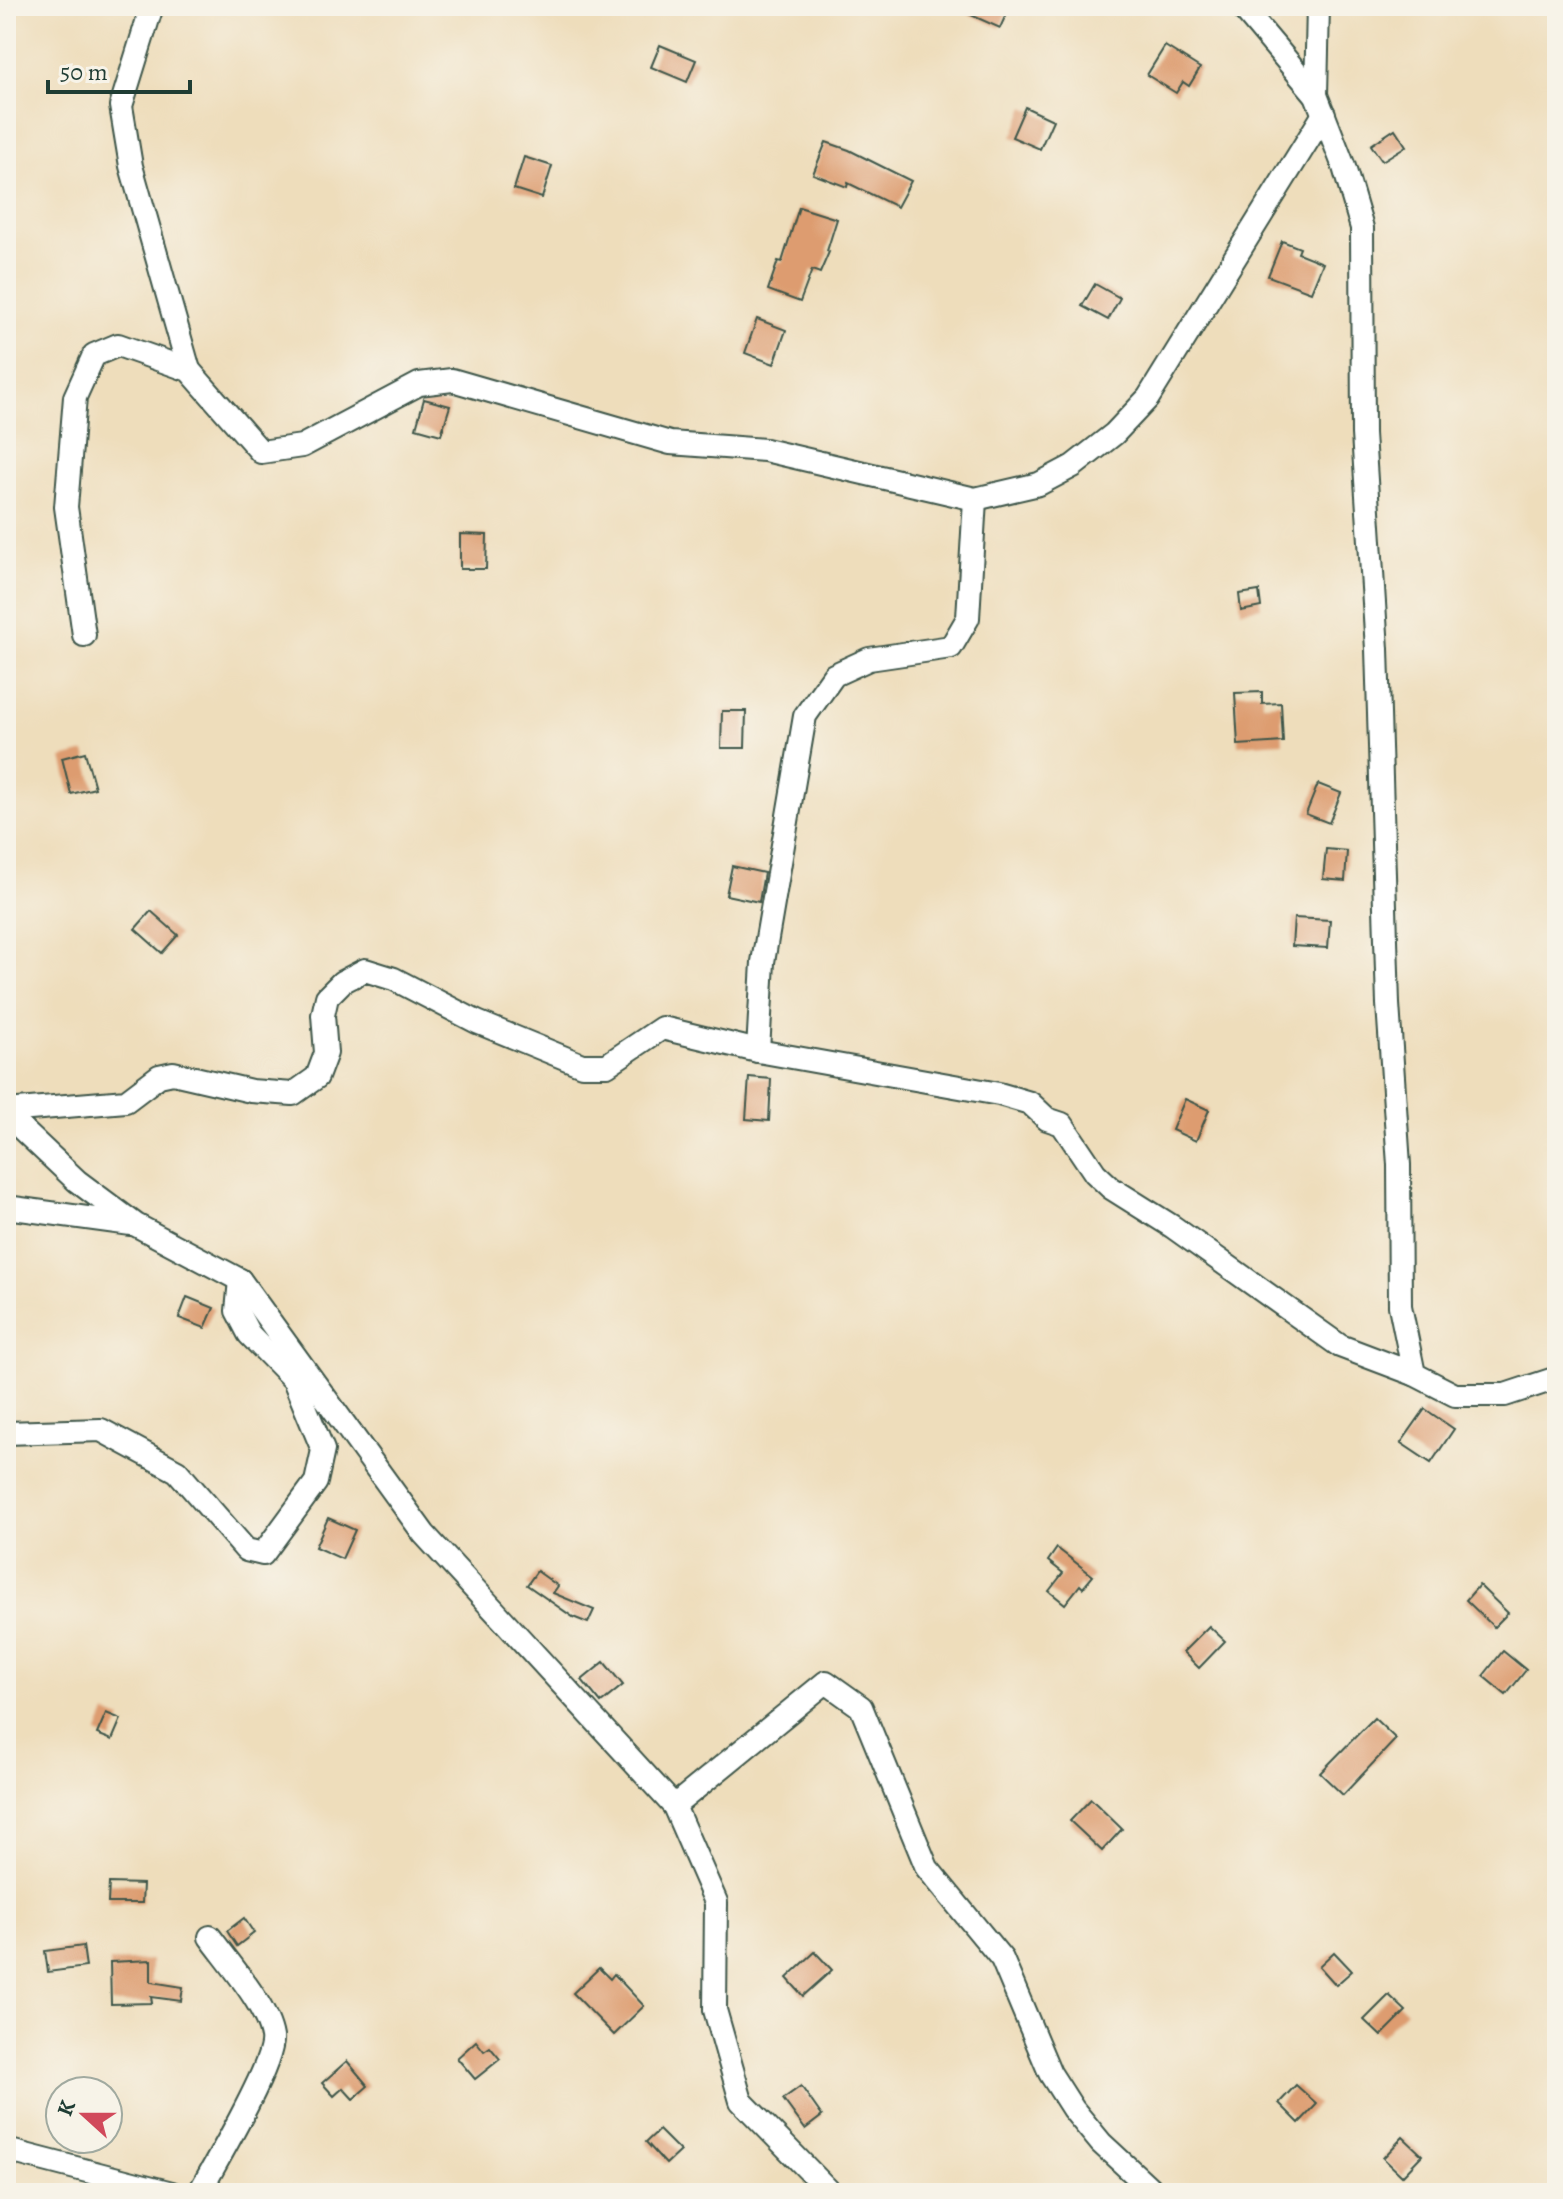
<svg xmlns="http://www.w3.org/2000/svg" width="1563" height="2199" font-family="Alegreya,serif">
<rect width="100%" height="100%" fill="#f7f3e8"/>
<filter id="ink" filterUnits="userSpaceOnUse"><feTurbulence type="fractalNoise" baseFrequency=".0125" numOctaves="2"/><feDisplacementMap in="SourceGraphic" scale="16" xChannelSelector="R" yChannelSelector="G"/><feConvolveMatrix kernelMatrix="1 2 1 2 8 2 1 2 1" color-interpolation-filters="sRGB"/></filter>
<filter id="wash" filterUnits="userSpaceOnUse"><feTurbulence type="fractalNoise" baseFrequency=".006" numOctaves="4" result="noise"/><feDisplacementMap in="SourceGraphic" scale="32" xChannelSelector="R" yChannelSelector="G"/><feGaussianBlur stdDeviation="1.8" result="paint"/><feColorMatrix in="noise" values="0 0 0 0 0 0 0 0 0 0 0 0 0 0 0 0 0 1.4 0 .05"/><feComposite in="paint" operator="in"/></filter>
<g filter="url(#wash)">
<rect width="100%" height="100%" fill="#edb"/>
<g id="blocks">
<g fill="#dd9c6f">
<path d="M951,6H1010L1000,28Z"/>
<path d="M660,45L696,60L687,82L651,67Z"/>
<path d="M1165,46L1200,68L1189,86L1183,82L1176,93L1147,75Z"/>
<path d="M1025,107L1053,120L1040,149L1012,137Z"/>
<path d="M1395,129L1406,146L1382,161L1371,145Z"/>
<path d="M826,142L849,150L911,181L897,207L848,183L847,187L813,174Z"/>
<path d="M524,157L552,166L542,198L514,189Z"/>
<path d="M799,207L837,219L827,251L829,252L820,273L812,270L800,302L768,290L778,261L782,262Z"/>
<path d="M1282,241L1300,248L1298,253L1323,263L1311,292L1268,276Z"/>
<path d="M1095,284L1120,298L1108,320L1082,306Z"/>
<path d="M757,319L786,330L774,364L745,353Z"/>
<path d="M424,399L450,406L441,435L416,428Z"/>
<path d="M460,534L487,535L486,569H460Z"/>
<path d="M1259,591L1261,607L1241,611L1239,594Z"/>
<path d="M1262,692V704L1281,703L1283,742L1238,745L1235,693Z"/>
<path d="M722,711H746L745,748H721Z"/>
<path d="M85,752L95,788L71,794L62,758Z"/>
<path d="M1318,784L1341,793L1329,823L1306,814Z"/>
<path d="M1326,849L1347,851L1345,881L1323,879Z"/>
<path d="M732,866L764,873L759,902L726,895Z"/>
<path d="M151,911L178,935L162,953L135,929Z"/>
<path d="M1294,918L1330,920L1328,948L1292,946Z"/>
<path d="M749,1077L771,1079L769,1121L746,1119Z"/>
<path d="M1185,1099L1209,1110L1196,1141L1172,1130Z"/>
<path d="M187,1297L214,1308L205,1328L179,1318Z"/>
<path d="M1425,1409L1454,1429L1431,1463L1401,1443Z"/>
<path d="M328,1518L355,1530L342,1559L315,1547Z"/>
<path d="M1057,1548L1093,1576L1083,1588L1080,1585L1065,1604L1049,1591L1063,1573L1048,1561Z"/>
<path d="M537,1571L558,1586L553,1593L594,1610L588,1623L573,1617L527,1585Z"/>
<path d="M1479,1585L1508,1613L1494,1627L1466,1600Z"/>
<path d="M1209,1626L1225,1641L1199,1668L1183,1652Z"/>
<path d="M1503,1651L1526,1670L1506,1695L1483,1676Z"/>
<path d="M604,1662L623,1685L601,1703L582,1680Z"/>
<path d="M106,1713L121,1719L112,1740L97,1734Z"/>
<path d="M1374,1718L1396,1739L1343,1795L1320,1773Z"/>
<path d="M1091,1799L1122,1829L1102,1851L1070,1821Z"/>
<path d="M109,1883L143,1884L142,1903H108Z"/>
<path d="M244,1918L254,1933L237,1946L227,1931Z"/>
<path d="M83,1946L86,1967L48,1972L45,1951Z"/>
<path d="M815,1952L832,1970L803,1996L787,1978Z"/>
<path d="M1334,1952L1352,1971L1336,1985L1319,1966Z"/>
<path d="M151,1960V1982L183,1987L181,2001L151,1997L152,2003L111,2004L110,1962Z"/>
<path d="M599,1968L610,1979L614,1974L644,2006L614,2035L573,1993Z"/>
<path d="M1389,1995L1406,2011L1381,2036L1364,2020Z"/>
<path d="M476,2041L484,2051L490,2047L500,2059L475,2079L457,2058Z"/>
<path d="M347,2061L368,2086L353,2099L343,2088L334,2096L322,2083Z"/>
<path d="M1296,2085L1317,2104L1299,2123L1279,2103Z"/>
<path d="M801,2086L822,2116L805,2129L783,2099Z"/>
<path d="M659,2130L680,2151L666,2164L646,2142Z"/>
<path d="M1403,2137L1422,2155L1402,2176L1383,2158Z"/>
</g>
</g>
</g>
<g filter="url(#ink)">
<use href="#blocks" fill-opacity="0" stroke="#3e5548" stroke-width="2"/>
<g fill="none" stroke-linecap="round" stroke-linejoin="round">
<defs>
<g id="minor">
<path d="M152,6L121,106L131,166L189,370"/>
<path d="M1241,6L1316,95L1344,167L1362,228L1363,434L1377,649L1388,1004L1399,1165L1400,1306L1414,1374L1455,1395H1505L1557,1378"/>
<path d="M1316,95L1318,6"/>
<path d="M84,635L66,507L75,397L94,355L118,345L189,370L261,452L302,446L419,384L452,380L670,443L765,450L975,499L1039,484L1073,466L1114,434L1148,398L1324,114"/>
<path d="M758,1051L763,962L805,716L834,675L869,659L951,647L968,618L975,499"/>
<path d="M6,1111L126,1101L159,1076L173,1073L251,1091L293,1094L317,1077L326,1053L323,1015L327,997L342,982L365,970L394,979L477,1022L582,1065H607L662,1028L758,1051L999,1094L1030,1103L1047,1119L1062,1124L1095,1173L1111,1188L1173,1227L1340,1346L1414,1374"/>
<path d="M6,1114L77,1181L136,1225L240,1280L424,1534L674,1806L716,1902L715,2010L741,2101L831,2193"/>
<path d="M6,1207L131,1224"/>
<path d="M6,1433L101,1430L177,1471L246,1550L263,1554L316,1482L323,1450L294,1380L249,1334L237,1311L240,1280"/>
<path d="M674,1806L826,1682L861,1707L927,1868L1002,1959L1050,2073L1073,2109L1101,2143L1155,2193"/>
<path d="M6,2150L172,2193"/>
<path d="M199,2193C214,2166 276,2061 272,2037C267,2006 229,1963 210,1937"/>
</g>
</defs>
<use href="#minor" stroke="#3e5548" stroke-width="26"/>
<use href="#minor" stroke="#fff" stroke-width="22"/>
</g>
</g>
<rect width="1563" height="2199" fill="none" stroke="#f7f3e8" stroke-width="32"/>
<g transform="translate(84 2115) rotate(291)"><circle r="38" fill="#f7f3e8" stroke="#a1aaa0" stroke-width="2"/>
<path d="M0-6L14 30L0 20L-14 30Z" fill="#d1495b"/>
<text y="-12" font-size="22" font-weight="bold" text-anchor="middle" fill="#1f3d34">K</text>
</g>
<path d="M48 80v12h142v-12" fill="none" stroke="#1f3d34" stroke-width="4"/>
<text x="60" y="80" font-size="24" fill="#1f3d34" stroke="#f7f3e8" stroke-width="6" paint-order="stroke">50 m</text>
</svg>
